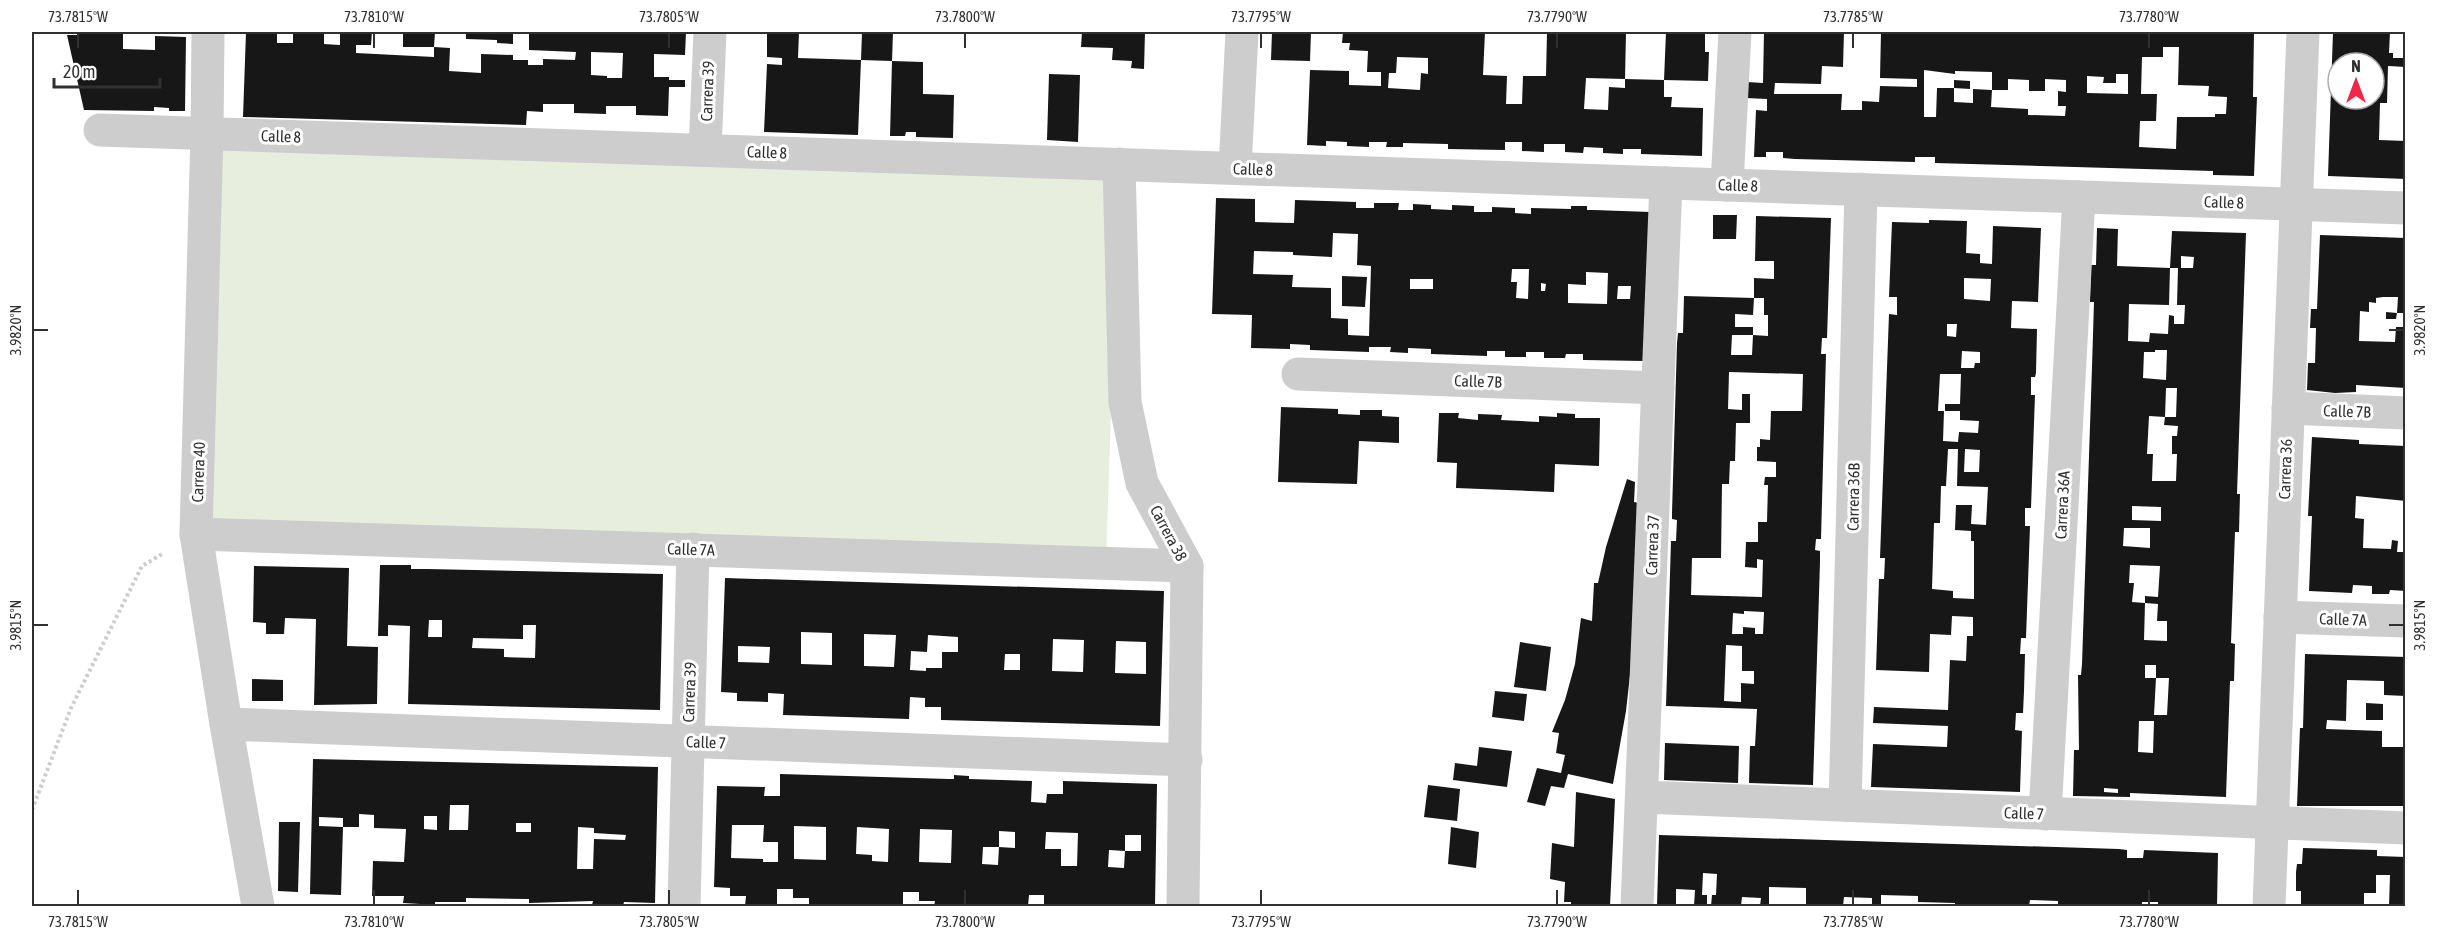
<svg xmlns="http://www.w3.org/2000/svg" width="2437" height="938" font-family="'Asap Condensed',sans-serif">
<rect width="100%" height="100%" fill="#fff"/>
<path fill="#e7eedd" d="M207,133L1119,164L1106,563L196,534Z"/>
<g fill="#171717" fill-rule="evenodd">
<path d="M78,32H123V49L155,50V36L186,37L185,111H169V108L154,107V111L84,110L67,35H78Z"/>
<path d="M246,32H277V43H293V32H324V44L340,45V32H372L371,45H356V53L434,57V47L450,48L449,71L481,73V54L513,55V60H528V65H543V59L575,60L576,52L529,50V32H686L685,55L654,54V77H669V80H685V87H669L668,116L636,115V106H606V114L574,113V104H543V112L527,111L526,125L243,117ZM591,52L623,53L622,78H607V76L591,75Z"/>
<path d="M403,32H435L434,47H403Z"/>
<path d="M466,32H513V44L497,43V40L466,39Z"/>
<path d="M767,32H799L798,58L861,60L858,135L764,132L767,64L782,65V58L767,57Z"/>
<path d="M862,32H893L892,61L861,60Z"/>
<path d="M1082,32H1145L1144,69L1131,68L1132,61L1112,60L1113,48L1081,47Z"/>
<path d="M1272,32H1311L1310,61L1271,60Z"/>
<path d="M1343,32L1368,34V32H1485L1483,75L1507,76L1506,104H1522L1523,76H1546L1547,32H1626L1625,79L1664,80V97H1672L1671,107L1703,108L1702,156L1641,154V149H1623V154L1603,153V148L1584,147L1583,153L1565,152V144H1544V152L1522,151V142H1505V150L1448,149V144L1403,143V147H1386L1387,142H1369V147L1347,146V142L1326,141V146L1307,145L1310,70L1349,71V85L1381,86V72H1367L1368,51L1349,50L1350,43H1342ZM1397,57L1428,58V74L1421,73L1420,90L1388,88L1389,73H1396ZM1586,78L1625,79V88L1609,87L1608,110L1584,109Z"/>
<path d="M1666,32H1705V52H1709L1708,81L1664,80Z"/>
<path d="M1764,32H1844L1843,67L1822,66L1821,84L1775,83L1774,94H1842L1841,110H1862V101L1879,102L1880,86L1917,87V79L1880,78L1881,32H2254L2253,97H2257L2254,176L2213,175V171L1935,163V157H1915V162L1795,159L1783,158V152H1766V157H1754L1756,110L1767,111V99L1746,98L1747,82L1763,83ZM2163,47H2179L2178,85L2209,86L2208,96L2227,97L2226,114H2215V117H2177L2176,149L2139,147L2140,121H2156L2157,94H2141L2142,57H2163ZM1924,70L1955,74V71L1992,72V90L1973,89V103L1954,102V88H1937L1936,117H1924ZM2116,74H2128V94L2087,93V76L2104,77L2103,83H2116ZM2008,79L2029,80V91H2045V79L2066,80V92L2058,91V106H2066L2065,116L2028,115V109L1991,107L1992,90H2008Z"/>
<path d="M2333,32H2390L2389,53H2393V58H2406V67L2388,66L2387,103H2380L2379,140L2406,141V179L2328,176ZM2338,63H2374V99H2338Z"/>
<path d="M892,61L923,62V94L954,95L953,138L916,137V132H906L905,136H890Z"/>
<path d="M1049,74L1080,75L1078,142L1047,140Z"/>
<path d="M1954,80L1970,81V89L1954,88Z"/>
<path d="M1216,198L1255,199V222L1294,223L1295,200L1356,202V208H1374V203H1399L1398,210H1413V204L1431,205V209L1452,210V205L1474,206V212H1492V207L1515,208V213L1531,214V208L1571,209V206H1587V210H1594L1650,212L1645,361L1583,360V354H1566L1565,358H1544V352H1526V357H1505V351H1487V356L1431,354V349L1408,348V353L1390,352L1391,347H1369V352L1310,350V345L1290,344V349L1251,348L1252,315L1212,314ZM1333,233L1358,234L1357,265L1371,266L1369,336L1348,335V319L1331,318V288L1292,287L1293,275L1253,274L1254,251L1293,252V255L1332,257ZM1512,269H1529L1528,299L1516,298L1517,282H1511ZM1586,272L1608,273L1607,304L1568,303V284L1586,285ZM1410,279H1433V289H1410ZM1541,283L1546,284L1545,291H1541ZM1618,286H1631L1630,299H1617Z"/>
<path d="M1713,215H1737L1736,239H1713Z"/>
<path d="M1756,216L1831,218L1827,338H1822L1821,354H1826L1821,539H1816L1815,550L1820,551V562L1813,785L1749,783L1750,746H1755L1757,709L1666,706L1671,541H1676L1677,520L1672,519V513L1677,343L1678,333H1683L1684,296L1754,298L1753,315L1735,314V327H1753V335L1768,336V315H1764V298H1754V278L1774,279V261H1755ZM1732,335H1753L1752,355H1731ZM1729,372L1803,374L1802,411H1771L1770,440L1760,439V447H1757V461L1776,462V477H1765L1764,485H1768L1767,522H1758V542H1746L1745,567L1757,568V559L1763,560L1762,597L1691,595L1692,558H1721L1722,484H1729L1730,461H1735L1736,423H1750V394H1742V410L1728,409ZM1744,611L1764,612L1763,634H1755V628L1743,627V634H1732L1733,613L1744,614ZM1726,645L1742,646V671H1754V684L1741,683V702L1724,701Z"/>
<path d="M1929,220L1967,221L1966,253L1980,254V263L1992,264L1993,226L2041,228L2038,302L2012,301L2011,328L2037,329L2036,373L2035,377H2031V395H2035L2031,508H2025V526H2030L2026,638H2021L2020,654H2025L2024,691L2023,713H2016L2015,730L2022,731L2020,792L1871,787L1873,744L1947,747L1948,726L1873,723L1874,707L1948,710L1950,660L1966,661L1967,636H1973V617L1952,616L1951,635L1930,634L1929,672L1876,670L1879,579H1884L1885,558H1880L1889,314L1897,315V297H1889L1892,222L1929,223ZM1964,278L1991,279L1990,301L1964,299ZM1947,324H1957L1956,337L1947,336ZM1962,351L1980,352V363H1975L1974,368H1961ZM1940,374H1961L1960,404H1945V411H1960V420L1979,421L1978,433L1959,432L1958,442L1943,441L1944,411H1938ZM1948,449H1958L1957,486L1988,487L1986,525L1971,524L1972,505H1956L1955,530L1971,531V541H1974V599L1953,598V591L1932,589L1934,523H1940L1941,486H1946ZM1965,449L1980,450L1979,472H1964Z"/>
<path d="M2097,228L2118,229L2117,266L2170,268L2169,305L2129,304L2128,341L2149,342L2150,333L2168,334L2169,315L2174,316V324H2184L2185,305H2177L2178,268H2170L2172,231L2246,233L2237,494H2240L2239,532H2235L2231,643L2235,644L2234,681H2230L2226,797L2130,793V797L2073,796L2074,750H2079L2078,675H2081L2082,664L2092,367L2094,302H2090L2091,265H2096ZM2181,256L2194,257L2193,268H2181ZM2155,350H2167L2166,380L2143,378L2144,352H2155ZM2166,388H2177L2176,417H2165L2164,425L2178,426L2177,436H2172V454H2177L2176,481H2152L2153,454H2147L2149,416L2165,417ZM2132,506L2161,507V521L2132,520ZM2124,528H2150V548L2123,546ZM2130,565L2160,566L2158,597L2145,596V603L2158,604L2157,621H2167V641L2144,640L2145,603L2132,602L2134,583H2129ZM2145,665H2156V678H2169L2167,715H2154L2156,678H2145ZM2139,721H2154L2153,753L2138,752ZM2104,788L2118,789V793L2104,792Z"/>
<path d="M2320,235L2406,238V313H2397L2398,297H2383L2376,298V303L2369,302V312L2360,311L2359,341L2395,342L2396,327H2406V388L2356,385V392L2335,393L2307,390L2308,363H2315L2316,328H2310L2311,309H2317Z"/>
<path d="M1342,276L1367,277L1365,307L1342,306Z"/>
<path d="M2386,312L2397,313L2396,319H2386Z"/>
<path d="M1281,407L1338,409V414L1360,415V410H1382V416L1399,417V443L1359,441L1357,484L1278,482Z"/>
<path d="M1439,413H1459L1458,418L1478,420V414L1502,415L1501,420L1539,422V416L1557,417V413L1575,414V418H1600L1599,466L1555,464L1554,492L1456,488L1457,463L1437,462Z"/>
<path d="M2312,437L2359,440V444L2406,446V501L2356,496L2355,518L2364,519L2363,548L2391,549L2392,540L2398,541L2397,552H2406V591L2390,590L2389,594H2372V586L2353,585L2352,593L2309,591L2312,516H2308Z"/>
<path d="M1627,479L1635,482L1634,502L1649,505L1626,711L1613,784L1568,774L1564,788L1551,786L1545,806L1527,802L1537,768L1561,773L1565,755L1556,753L1559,733L1552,732L1565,700L1575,664L1581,618L1592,621L1594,583H1598L1606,547Z"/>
<path d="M380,565H411V569H427L663,574L660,710L408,704L410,626L388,625V636H378ZM429,620H442V637H428ZM523,625H536L535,658L504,657V649L472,648L473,638L523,639Z"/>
<path d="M254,566L349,568L347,646L378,647L377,704L314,705L316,619L285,618L284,634H266V623L253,622Z"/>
<path d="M725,578L1164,591L1160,726L941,720V707H925V698L910,697L909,719L783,715L784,694L768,693V702L737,701V693L721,692ZM801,632L832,633V665L801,664ZM864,634L896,635L894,667L864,666ZM928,635L958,637V652H942V668H926V671L910,670L911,651L927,652ZM1053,639L1084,640L1083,672L1052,671ZM1116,641L1146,642V674L1115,673ZM738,646L770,647L769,663L738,662ZM1005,654H1020V670H1004Z"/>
<path d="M1520,642L1551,647L1546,691L1514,687Z"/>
<path d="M2305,654L2406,657V696L2384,695V681L2347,680L2346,721L2327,720L2326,729L2382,731V747H2406V806H2297L2300,728H2303Z"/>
<path d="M252,679L283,680V701H252Z"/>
<path d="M1495,691L1527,694L1524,721L1492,717Z"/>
<path d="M2366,703L2383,704V720H2366Z"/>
<path d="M1665,743L1739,746L1738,783L1664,780Z"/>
<path d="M1479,747L1512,751L1507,787L1453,780L1455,763L1477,766Z"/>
<path d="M313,759L658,767L655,903L624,902L623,906L592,905L593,901L529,903V899L466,898V902H435V904H420L403,903L404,896H372L373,861L404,862L406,829L374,828V815L359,814V827H343V818L319,817V826L343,827L341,895L310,894ZM450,805H469L468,830H449ZM424,816H437V830L424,829ZM516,823H531V832H516ZM578,827L594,828V833L626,835L625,840L594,839L593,869H577Z"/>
<path d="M780,774L949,779H954V775L969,776V779L1032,781L1031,802L1046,803L1047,794H1063V781L1157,784L1155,906H1060V904H1044V895H1029L1028,906H934L935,901H919V892H903V906H809V898H793V889H777V906H745L746,896H730V888L714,887L717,786L765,787L764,796H780ZM732,825H764L763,842H778V862H763V859L731,858ZM794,826L826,827V860L794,859ZM857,827L889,829L888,862L872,861V855L856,854ZM920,829L952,830L951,863L919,862ZM999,831L1015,832V848L999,847L998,865L982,864L983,847H999ZM1046,832L1078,833L1077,866H1061V849H1045ZM1125,835H1141V851H1125L1124,868L1108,867L1109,850L1125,851Z"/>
<path d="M1428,785L1460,789L1457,821L1424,817Z"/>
<path d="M1576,792L1615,799L1610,906H1571V902H1564L1565,882L1550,879L1552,843L1574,847Z"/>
<path d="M279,822H300L298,892L278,891Z"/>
<path d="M1451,827L1479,832L1476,868L1448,864Z"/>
<path d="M1659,835L2119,849L2127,850V858H2143L2144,850L2218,853L2217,906H2158V902H2142V906H2058V901L2030,900L2029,906H1975L1955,905V903L1918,902V896L1881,895V906H1872V898L1844,897L1843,906H1806V888L1769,887V906H1760L1761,898L1742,897L1741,906H1711L1712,895H1716L1717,874L1703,873L1702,895H1707V906H1694L1695,890L1676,889V906H1657Z"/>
<path d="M2303,848L2377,850V856L2406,857V906H2389L2390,875H2376V893H2364V906H2301V891H2296V872L2297,864H2302Z"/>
</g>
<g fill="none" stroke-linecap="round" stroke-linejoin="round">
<path stroke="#cdcdcd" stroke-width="4" stroke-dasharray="3 3" stroke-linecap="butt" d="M32,810L71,708L142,566L164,553"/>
<g stroke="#cdcdcd" stroke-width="33">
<path d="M208,32L207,133L196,534L226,724L258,906"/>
<path d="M100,130L2406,208"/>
<path d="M705,150L710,32"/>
<path d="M1119,164L1125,402L1142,483L1187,566L1183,906"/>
<path d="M1235,168L1242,32"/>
<path d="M1727,185L1735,32"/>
<path d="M1298,374L1658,388"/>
<path d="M2288,408L2406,413"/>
<path d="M196,534L1187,566"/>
<path d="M2280,617L2406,621"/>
<path d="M226,724L1186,760"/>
<path d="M1643,797L2406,828"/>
<path d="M1845,805L1861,189"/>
<path d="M2045,814L2079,197"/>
<path d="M684,906L693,549"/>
<path d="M1637,906L1666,183"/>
<path d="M2269,906L2303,32"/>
</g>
</g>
<path fill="none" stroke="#303030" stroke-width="2" d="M78,33V48M374,33V48M669,33V48M965,33V48M1261,33V48M1557,33V48M1853,33V48M2149,33V48M33,330H48M2389,330H2404M33,625H48M2389,625H2404M78,890V905M374,890V905M669,890V905M965,890V905M1261,890V905M1557,890V905M1853,890V905M2149,890V905"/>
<g text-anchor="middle" stroke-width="6" stroke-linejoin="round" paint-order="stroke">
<g font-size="16" fill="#303030" stroke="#fff">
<text transform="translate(707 91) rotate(-88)" y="6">Carrera 39</text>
<text transform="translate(281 136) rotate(2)" y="6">Calle 8</text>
<text transform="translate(767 152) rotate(2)" y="6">Calle 8</text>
<text transform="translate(1253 169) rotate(2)" y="6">Calle 8</text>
<text transform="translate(1738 185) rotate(2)" y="6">Calle 8</text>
<text transform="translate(2224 202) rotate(2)" y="6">Calle 8</text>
<text transform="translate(1478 381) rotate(2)" y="6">Calle 7B</text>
<text transform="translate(2347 411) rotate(2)" y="6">Calle 7B</text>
<text transform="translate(2285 469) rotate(-88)" y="6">Carrera 36</text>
<text transform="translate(198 472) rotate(-88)" y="6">Carrera 40</text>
<text transform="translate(1853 497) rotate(-89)" y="6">Carrera 36B</text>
<text transform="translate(2062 505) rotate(-87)" y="6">Carrera 36A</text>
<text transform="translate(1169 533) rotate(62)" y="6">Carrera 38</text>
<text transform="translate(1652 545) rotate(-88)" y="6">Carrera 37</text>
<text transform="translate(691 549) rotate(2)" y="6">Calle 7A</text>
<text transform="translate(2343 619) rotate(2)" y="6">Calle 7A</text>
<text transform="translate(689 692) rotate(-88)" y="6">Carrera 39</text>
<text transform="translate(706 742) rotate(2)" y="6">Calle 7</text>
<text transform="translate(2024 813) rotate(2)" y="6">Calle 7</text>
</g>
</g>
<rect width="2437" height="938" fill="none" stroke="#ffffff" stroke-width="66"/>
<g transform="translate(2356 81)"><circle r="28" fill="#ffffff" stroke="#acacac" stroke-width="1.5"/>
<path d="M0-4.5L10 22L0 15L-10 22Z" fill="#f1274a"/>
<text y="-9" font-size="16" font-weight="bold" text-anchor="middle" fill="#303030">N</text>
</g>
<path d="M54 78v9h106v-9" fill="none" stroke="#303030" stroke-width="3"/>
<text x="63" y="78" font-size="18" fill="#303030" stroke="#ffffff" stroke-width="4.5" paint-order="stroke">20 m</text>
<rect x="33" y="33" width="2371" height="872" fill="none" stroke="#303030" stroke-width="2"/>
<g font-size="15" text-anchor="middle" fill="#303030">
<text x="78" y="22">73.7815°W</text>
<text x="374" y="22">73.7810°W</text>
<text x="669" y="22">73.7805°W</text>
<text x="965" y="22">73.7800°W</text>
<text x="1261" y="22">73.7795°W</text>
<text x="1557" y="22">73.7790°W</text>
<text x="1853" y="22">73.7785°W</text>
<text x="2149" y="22">73.7780°W</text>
<text transform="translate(16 330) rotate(-90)" y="5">3.9820°N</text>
<text transform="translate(2420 330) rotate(-90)" y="5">3.9820°N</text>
<text transform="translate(16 625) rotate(-90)" y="5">3.9815°N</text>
<text transform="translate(2420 625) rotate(-90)" y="5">3.9815°N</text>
<text x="78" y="927">73.7815°W</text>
<text x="374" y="927">73.7810°W</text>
<text x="669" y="927">73.7805°W</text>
<text x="965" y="927">73.7800°W</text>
<text x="1261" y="927">73.7795°W</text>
<text x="1557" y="927">73.7790°W</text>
<text x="1853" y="927">73.7785°W</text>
<text x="2149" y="927">73.7780°W</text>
</g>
</svg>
